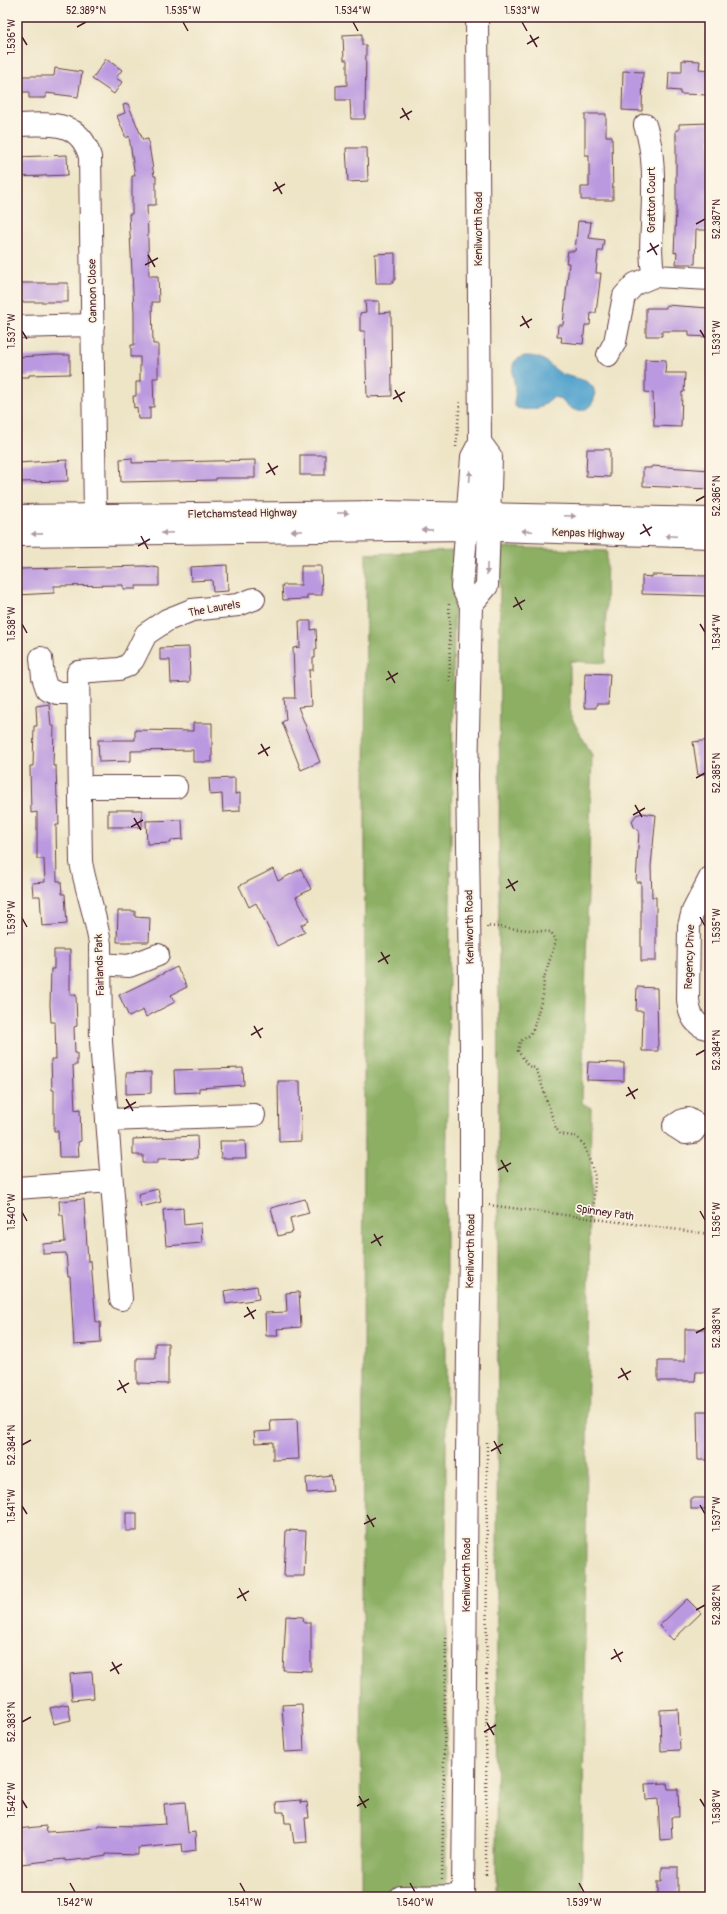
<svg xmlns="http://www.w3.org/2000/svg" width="727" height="1914" font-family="Pangolin,sans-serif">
<rect width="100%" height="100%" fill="#fcf5e5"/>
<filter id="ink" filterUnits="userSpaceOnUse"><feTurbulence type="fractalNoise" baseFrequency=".025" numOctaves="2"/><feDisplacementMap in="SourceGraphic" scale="8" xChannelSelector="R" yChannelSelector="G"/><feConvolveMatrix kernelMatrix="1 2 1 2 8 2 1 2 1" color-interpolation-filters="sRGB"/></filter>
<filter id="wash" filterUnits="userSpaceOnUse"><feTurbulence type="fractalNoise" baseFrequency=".012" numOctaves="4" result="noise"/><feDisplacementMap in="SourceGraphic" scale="16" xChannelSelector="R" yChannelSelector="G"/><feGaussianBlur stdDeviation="0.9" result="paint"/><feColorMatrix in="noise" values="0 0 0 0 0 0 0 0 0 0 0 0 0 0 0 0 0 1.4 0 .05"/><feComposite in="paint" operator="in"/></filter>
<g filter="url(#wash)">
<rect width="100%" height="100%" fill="#eee5c7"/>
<g fill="#8caf63" stroke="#6b6747">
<path d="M500,547L607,551L605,663L570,661V715L592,755L582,1103L591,1108L582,1897H496Z"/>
<path d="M455,551L446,1198V1897H361L366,554Z"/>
</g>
<path fill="#54a4ce" stroke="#4f627c" d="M525,356C545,356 546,363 560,373C569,378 586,378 592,386C603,401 579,425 562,399L553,397C540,408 535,412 517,408L514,405C514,400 516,396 515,391C515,377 505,360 525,356Z"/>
<g id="blocks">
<g fill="#bb99e0">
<path d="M362,34V45H366L365,119H351L350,100H336V86L347,85V60H344L343,35Z"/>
<path d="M106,59L122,70L116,78L122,82L114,94L92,79Z"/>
<path d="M682,60L700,61L699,69L710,70V95L680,94V91L668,90L669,72H682Z"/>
<path d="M55,68L82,72L78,97L46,93V98H29V92H20V76H54Z"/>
<path d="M623,71L643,72L642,111L622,110Z"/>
<path d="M128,104L143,140L148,139L154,176H156V205H147L149,276H158L159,302H152L153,344H158V378H153L154,407H150V419H138L137,407L134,408L133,396H136V382H140V357H131V345H134V312L129,214H132V176H135L129,136L126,138L117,116L125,113L123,105Z"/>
<path d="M585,114H606V136H612L613,200H581V187H589V155H585Z"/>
<path d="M710,123V230H696L695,264H676L677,252L674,253L676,211V130H679V124Z"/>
<path d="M346,148H367L368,181L348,182Z"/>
<path d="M67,155L68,175L17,177V157Z"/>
<path d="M578,221L591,222L589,238L604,240L602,251H598L596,273H601L596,313H591L590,325H585L583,344L561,342L562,337H557L558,325H563L569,263H566L568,251H575Z"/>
<path d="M395,253V280H393V283H376L375,254Z"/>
<rect x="17" y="283" width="51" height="19"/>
<path d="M365,301H379V313L391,312L392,396L367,397L365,331H360V313L366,312Z"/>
<path d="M666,305L709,308L708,337L689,336V331H662V336H646V308H666Z"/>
<path d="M55,355H70V374L29,375V377H17V357Z"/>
<path d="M645,359L666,360L665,373H685L684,392H682L681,427L654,426L653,393L645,392Z"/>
<path d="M587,449H610V477L586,476Z"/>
<rect x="300" y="455" width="25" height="20"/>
<path d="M132,458V463L255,460V478H216V480L121,482L120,459Z"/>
<path d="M67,460L68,481L17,482V463Z"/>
<path d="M652,466L710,470V489L643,486V468H651Z"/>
<path d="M227,565L228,591L213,592L212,580L191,581L190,567Z"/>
<path d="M145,566L159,568V586H136V589H123V585L54,586V593L17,595L19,569Z"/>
<path d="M301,566H321L322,595H307V599L283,600L282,585H301Z"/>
<path d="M652,575L710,576V596L642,594V576L652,577Z"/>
<path d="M299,621H311V630L316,629L317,649H315V658H313V670H309L311,706L298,707L320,762L301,770L282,722L286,720L284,698H294L295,699L293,648L300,647Z"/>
<path d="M189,647L190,682L171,683L170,660H160V648Z"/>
<path d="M585,673L610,674L608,704H596V708H584Z"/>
<path d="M49,704L51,726H54L53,766H56L57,797H58L59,825H56L57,881H61L62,894H65L67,924L42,926L40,896H33L32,883L45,882L44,859H37V812L31,813L30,766H33L34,726H37L36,706Z"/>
<path d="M193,723H212V762H193V750L131,751V761L99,762L98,740H135V730L193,731Z"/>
<path d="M710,740V773L698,775L693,742Z"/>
<path d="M235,778V794L240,793V811L223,812L222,794L210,795L209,779Z"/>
<rect x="108" y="810" width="34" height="17"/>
<path d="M642,813L656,815L651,866L652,897H656V961H641V882H636L639,831L634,827L632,821L636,815Z"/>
<path d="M182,820L183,839L171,840V843L147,844L146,821Z"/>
<path d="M273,869L278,881L301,869L311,889L296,897L309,921L301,925L305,932L277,946L256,903L249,907L239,886Z"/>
<path d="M118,911H135V917L150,918L149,942H117Z"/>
<path d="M54,950H70V995H76L77,1026L74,1027L75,1053H77V1065H73L75,1110L80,1109L81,1141L78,1142L79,1157H59L58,1131H54V1090H52L51,1059H56L55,1022H51L50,1005L51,969H54Z"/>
<path d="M177,967L187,987L171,995L175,1002L146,1017L143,1010L129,1017L119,995Z"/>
<path d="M637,987L657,988L658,1051H642L643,1011H636Z"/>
<path d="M588,1062L624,1063V1081L587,1080Z"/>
<path d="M243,1068L244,1085L199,1088V1092L175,1093L174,1070Z"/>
<path d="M151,1072V1093L126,1094V1073Z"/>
<path d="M278,1081H300L301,1141L279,1142Z"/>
<path d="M197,1136L198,1158L158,1159V1163H143V1155H133V1139Z"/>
<path d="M220,1141H245L246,1158H221Z"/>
<path d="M158,1189L161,1202L141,1207L138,1194Z"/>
<path d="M84,1199L88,1261H91L96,1322H100L101,1343L74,1345L70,1277H68L66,1253L43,1254V1244L65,1242L63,1215H60L59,1201Z"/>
<path d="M305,1199L309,1213L290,1218L293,1232L278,1236L271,1208Z"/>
<path d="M183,1208L184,1225L201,1223L202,1243L166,1246L163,1210Z"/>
<path d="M257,1286L259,1299L226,1304L224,1291Z"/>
<path d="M299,1292L301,1327L277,1329L278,1336H266L265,1313L287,1312L286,1293Z"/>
<path d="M685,1329H709V1372H696L695,1381H658V1361H685Z"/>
<path d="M155,1343H168V1384L137,1383V1358H155Z"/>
<path d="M697,1411H710V1460H698Z"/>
<path d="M297,1419L299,1459L273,1460V1442L255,1443L254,1432L271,1431L270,1420Z"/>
<path d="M331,1475L333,1491L307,1493L306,1478Z"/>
<rect x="691" y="1498" width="19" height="11"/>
<rect x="126" y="1513" width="11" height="18"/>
<path d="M286,1530L306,1531L304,1576H284Z"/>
<path d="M687,1599L701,1613L673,1640L659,1626Z"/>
<path d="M286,1616L303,1617L304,1623H311V1671L283,1670Z"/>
<path d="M92,1672L94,1698L72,1700L70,1674Z"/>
<path d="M68,1704L71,1720L54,1724L50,1708Z"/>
<path d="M302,1704L304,1751L285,1752L282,1705Z"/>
<path d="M678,1709L680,1750L661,1751L660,1710Z"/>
<path d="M667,1783L668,1789H678L679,1817H671L672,1839L660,1840L658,1799L646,1800L645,1784Z"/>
<path d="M301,1800V1803L307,1802L309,1818H305L307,1842L294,1843L291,1823H285L284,1812H277L276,1802Z"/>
<path d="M185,1802L188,1833L195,1832L196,1850L183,1852L182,1844L138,1848V1855L106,1854V1856L95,1858L65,1861V1859L21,1864L20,1850H17V1829L46,1826L47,1832L79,1830L98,1827V1825L135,1826L166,1824L164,1804Z"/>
<path d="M662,1867H678V1897H658V1881H662Z"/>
</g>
</g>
</g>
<g filter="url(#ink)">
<use href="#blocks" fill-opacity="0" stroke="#633d42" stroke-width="1"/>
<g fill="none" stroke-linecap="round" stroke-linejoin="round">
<defs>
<g id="minor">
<path d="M17,125C48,124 80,119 90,157L95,515"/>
<path d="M645,125C656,156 653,193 652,226C651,244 650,259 654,276"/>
<path d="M17,327L93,325"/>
<path d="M608,355L615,342L624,296L635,284L654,276L710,279"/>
<path d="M41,658L43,677L47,689L57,693H78"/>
<path d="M80,787H176"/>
<path d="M710,878L693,911L689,926L688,999C689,1014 694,1026 710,1029"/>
<path d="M100,964L129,966L158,955"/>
<path d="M688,1119L695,1123L696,1128L693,1132L685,1133L674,1126L683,1120Z"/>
<path d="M107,1120L254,1115"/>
<path d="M17,1188L111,1181"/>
<path d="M121,1299L101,1042L100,944C96,916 86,890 81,862L78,672L119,669L127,666L133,660L146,634L167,620L192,610L238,605L254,599"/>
<path d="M401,1897L463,1896"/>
</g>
<g id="major">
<path d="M471,605L487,586L491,457L480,442"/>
<path d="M463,1897L468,1349L471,1209V1049L467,775L471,605L462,587L472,457L480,442L477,17"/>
</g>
<g id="highway">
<path d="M17,516L383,512L710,519"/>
<path d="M17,535L466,529L710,537"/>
</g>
</defs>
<use href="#minor" stroke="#633d42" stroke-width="24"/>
<use href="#major" stroke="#633d42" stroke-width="24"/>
<use href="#highway" stroke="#633d42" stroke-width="24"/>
<g stroke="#633d42" stroke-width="2.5" stroke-dasharray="1 3" stroke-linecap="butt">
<path d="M456,447L460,400"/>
<path d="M449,604L450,683"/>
<path d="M487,928V926L551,932L556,940L544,978L543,995L533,1030L530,1035L520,1041L518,1051L528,1066L535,1068L538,1073L556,1129L561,1134L577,1137L584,1145L595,1176L593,1218"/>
<path d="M489,1205L710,1234"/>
<path d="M486,1875L487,1442"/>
<path d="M442,1879L446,1636"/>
</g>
<use href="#minor" stroke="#fff" stroke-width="22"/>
<use href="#major" stroke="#fff" stroke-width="22"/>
<use href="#highway" stroke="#fff" stroke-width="22"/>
</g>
<defs><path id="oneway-solid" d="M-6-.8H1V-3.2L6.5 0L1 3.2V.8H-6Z"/></defs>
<g fill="#ae9aa0">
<use href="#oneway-solid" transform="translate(470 476) rotate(-86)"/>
<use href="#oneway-solid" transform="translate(343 513)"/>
<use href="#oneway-solid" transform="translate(570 516) rotate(2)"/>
<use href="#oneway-solid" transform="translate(427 530) rotate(179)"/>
<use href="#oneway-solid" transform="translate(297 531) rotate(180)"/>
<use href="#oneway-solid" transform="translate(527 531) rotate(-178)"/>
<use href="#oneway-solid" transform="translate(167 533) rotate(178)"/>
<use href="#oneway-solid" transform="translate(37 534) rotate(179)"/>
<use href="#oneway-solid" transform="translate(671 536) rotate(-178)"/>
<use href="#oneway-solid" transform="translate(487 569) rotate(91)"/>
</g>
</g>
<path fill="none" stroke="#4a1f2b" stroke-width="1.5" d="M183,22L188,31M353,22L358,31M522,22L527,31M77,27L86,22M530,35L537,47M22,37L27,45M527,44L539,37M402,108L409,120M400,118L412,111M275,182L282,194M273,191L285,184M696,224L705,219M650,243L657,255M647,252L659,245M148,255L155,267M145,265L158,258M522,316L529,328M520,326L532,319M700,330L705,338M22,331L27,339M395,390L402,402M393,399L405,392M268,463L275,475M266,473L278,466M696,501L705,496M643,524L650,536M640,534L652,527M141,536L148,549M138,546L150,539M515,597L522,610M513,607L525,600M22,624L27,633M700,624L705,632M388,671L395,683M386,680L398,673M261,744L268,756M258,754L270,747M696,778L705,773M635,805L642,817M633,815L645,808M134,818L141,830M131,827L143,820M508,879L515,891M506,888L518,881M700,917L705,926M22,918L27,927M381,952L388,964M378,962L390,955M254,1026L261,1038M251,1035L263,1028M696,1055L705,1050M628,1087L635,1099M626,1096L638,1089M126,1099L133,1111M124,1109L136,1102M501,1160L508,1172M498,1170L511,1163M700,1211L705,1220M22,1212L27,1221M374,1234L381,1246M371,1243L383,1236M247,1307L254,1319M244,1317L256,1310M696,1333L705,1328M621,1368L628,1380M618,1378L631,1371M119,1380L126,1393M117,1390L129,1383M494,1441L501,1454M22,1445L31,1440M491,1451L503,1444M700,1505L705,1514M22,1506L27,1514M367,1515L374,1527M364,1524L376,1518M239,1588L246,1601M237,1598L249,1591M696,1610L705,1605M614,1649L621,1662M611,1659L623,1652M112,1662L119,1674M110,1671L122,1664M22,1722L31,1717M487,1723L494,1735M484,1732L496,1725M359,1796L366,1808M700,1799L705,1807M22,1800L27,1808M357,1806L369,1799M70,1883L75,1892M240,1883L245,1892M410,1883L415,1892M579,1883L584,1892"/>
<g text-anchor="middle" stroke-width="3.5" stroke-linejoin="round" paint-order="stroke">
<g font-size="11" fill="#4a1f2b" stroke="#fcf5e5">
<text transform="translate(651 200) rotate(-90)" y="4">Gratton Court</text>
<text transform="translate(478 229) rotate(-90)" y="4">Kenilworth Road</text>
<text transform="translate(92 291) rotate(-91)" y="4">Cannon Close</text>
<text transform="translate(242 513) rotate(-1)" y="4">Fletchamstead Highway</text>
<text transform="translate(588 533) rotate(2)" y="4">Kenpas Highway</text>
<text transform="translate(214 608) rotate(-10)" y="4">The Laurels</text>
<text transform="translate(469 927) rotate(-91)" y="4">Kenilworth Road</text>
<text transform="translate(689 957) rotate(-88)" y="4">Regency Drive</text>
<text transform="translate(99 965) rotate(-92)" y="4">Fairlands Park</text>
<text transform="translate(605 1212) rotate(8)" y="4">Spinney Path</text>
<text transform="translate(470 1251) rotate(-89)" y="4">Kenilworth Road</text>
<text transform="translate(466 1575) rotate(-90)" y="4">Kenilworth Road</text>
</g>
</g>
<rect width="727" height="1914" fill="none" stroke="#fcf5e5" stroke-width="44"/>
<rect x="22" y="22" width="683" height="1870" fill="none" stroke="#4a1f2b" stroke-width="1.5"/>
<g font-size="10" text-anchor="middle" fill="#4a1f2b">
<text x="86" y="14">52.389°N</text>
<text x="183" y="14">1.535°W</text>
<text x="353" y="14">1.534°W</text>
<text x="522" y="14">1.533°W</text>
<text transform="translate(11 37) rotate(-90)" y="4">1.536°W</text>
<text transform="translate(716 219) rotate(-90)" y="4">52.387°N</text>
<text transform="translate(11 331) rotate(-90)" y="4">1.537°W</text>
<text transform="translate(716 338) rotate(-90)" y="4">1.533°W</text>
<text transform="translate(716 496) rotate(-90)" y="4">52.386°N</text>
<text transform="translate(11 624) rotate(-90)" y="4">1.538°W</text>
<text transform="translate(716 632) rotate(-90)" y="4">1.534°W</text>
<text transform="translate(716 773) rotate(-90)" y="4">52.385°N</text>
<text transform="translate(11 918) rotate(-90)" y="4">1.539°W</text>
<text transform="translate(716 926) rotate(-90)" y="4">1.535°W</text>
<text transform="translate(716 1050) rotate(-90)" y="4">52.384°N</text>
<text transform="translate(11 1212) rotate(-90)" y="4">1.540°W</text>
<text transform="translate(716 1220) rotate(-90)" y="4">1.536°W</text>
<text transform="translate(716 1328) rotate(-90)" y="4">52.383°N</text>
<text transform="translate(11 1445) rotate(-90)" y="4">52.384°N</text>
<text transform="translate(11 1506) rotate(-90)" y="4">1.541°W</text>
<text transform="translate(716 1514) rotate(-90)" y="4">1.537°W</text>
<text transform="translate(716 1605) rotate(-90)" y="4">52.382°N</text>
<text transform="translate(11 1722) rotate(-90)" y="4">52.383°N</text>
<text transform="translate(11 1800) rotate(-90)" y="4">1.542°W</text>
<text transform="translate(716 1807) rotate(-90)" y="4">1.538°W</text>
<text x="75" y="1906">1.542°W</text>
<text x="245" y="1906">1.541°W</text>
<text x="415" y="1906">1.540°W</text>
<text x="584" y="1906">1.539°W</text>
</g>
</svg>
